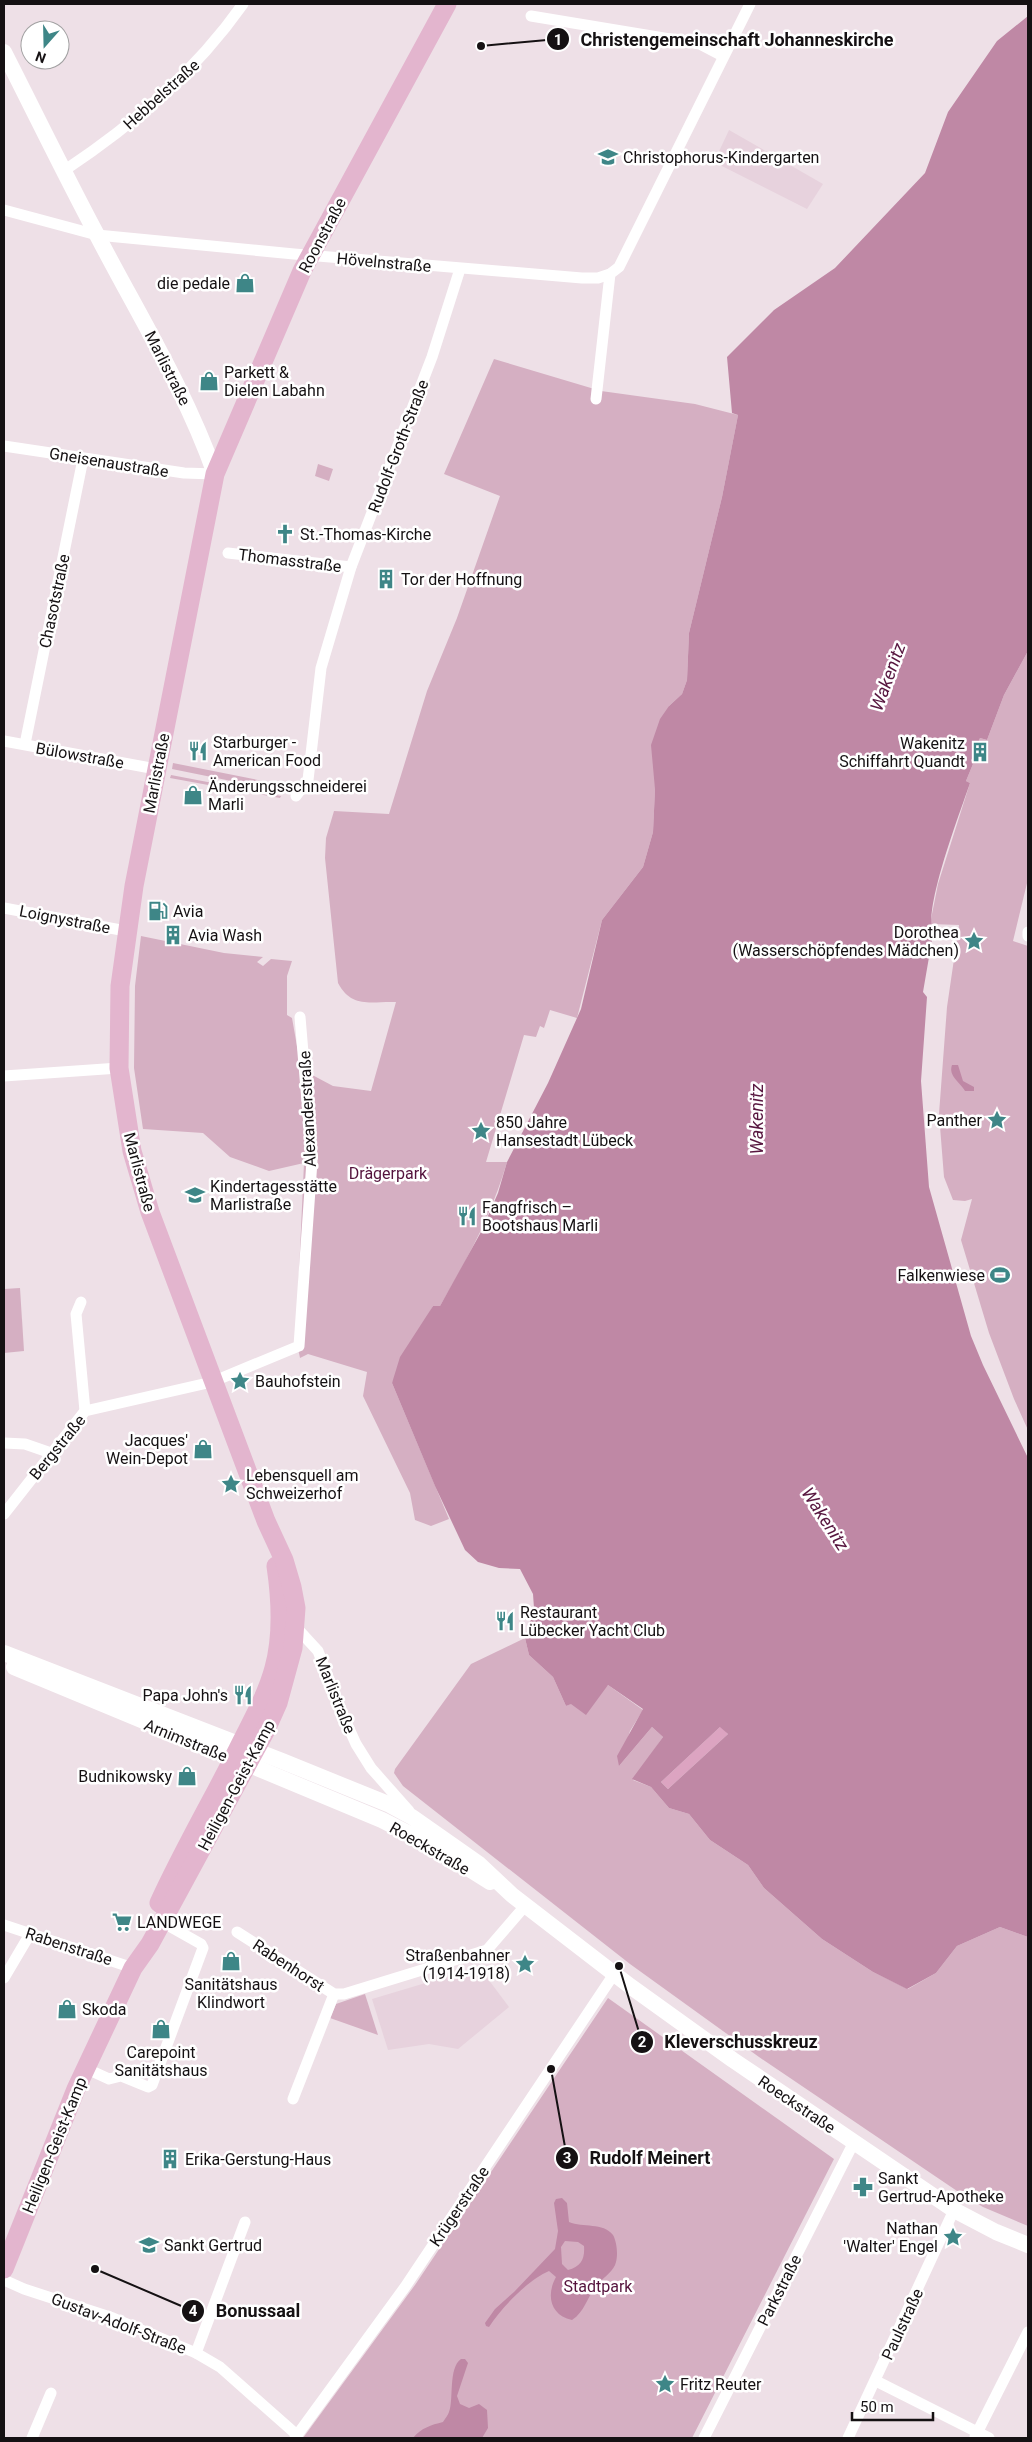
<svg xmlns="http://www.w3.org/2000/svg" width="1032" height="2442" font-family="Roboto,sans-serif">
<rect width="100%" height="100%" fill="#eee0e7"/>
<g fill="#e7d2dd">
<path d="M729,130L823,184L807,209L714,162Z"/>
<path d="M479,1967L509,2007L458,2049L429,2044L388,2050L372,1999Z"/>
</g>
<g fill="#d5afc2">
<path d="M494,359L601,391L695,404L738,415L722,497L689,633L687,680L682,694L669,706L655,789L653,832L643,867L602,920L577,1018L550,1010L544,1028L540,1026L536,1037L524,1035L486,1162H507C492,1214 467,1260 440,1306H433L392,1383L449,1519L431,1526L415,1520L410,1493L363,1396L367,1372L308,1354L300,1358L296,1339L304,1163L269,1171L230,1157L203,1133L143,1129L134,1068L135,986L141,936L224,953L263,957L257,962L263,966L271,959L292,961L287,976V1015L292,1018L301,1069L333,1086L371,1091L396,1002C371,1001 352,1009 338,983L325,858L326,838L334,811L389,814L427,691L457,618L500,496L444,474Z"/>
<path d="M318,464L333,469L329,481L315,476Z"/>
<path d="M1028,651V879L1013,941L1028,946V1430L1014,1399L989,1333L961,1240L972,1199L965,1201L953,1200L944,1177L939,1114L947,1007L959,925L930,924L938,884L970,783L966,781L973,764L971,762L980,738L987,740L1004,695Z"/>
<path d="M173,763L283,785L281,791L172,769Z"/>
<path d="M171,775L281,796L280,798L170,778Z"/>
<path d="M20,1288L24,1351L4,1353V1289Z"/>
<path d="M525,1638L529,1655L553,1677L566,1706L608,1685L643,1710L630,1731L619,1766L652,1727L663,1737L633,1780L651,1787L669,1808L689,1814L710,1840L748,1865L764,1888L822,1939L873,1972L908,1989L936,1973L957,1946L1000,1927L1028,1937V2226L983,2207L960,2193L759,2057L630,1964L403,1786L394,1773L395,1769L471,1664Z"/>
<path d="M365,1994L378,2035L330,2018L336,2004Z"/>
<path d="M608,1998L834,2159L692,2438H303L415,2285Z"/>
</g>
<path fill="#dca4c1" d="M721,1726L728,1734L668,1789L661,1782Z"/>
<g fill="#bf88a5" fill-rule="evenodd">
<path d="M1028,16V651L1004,695L987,740L980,738L971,761L973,764L966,781L970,783C960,813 923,908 933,934L923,992L927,997L921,1081L929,1187L971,1336L983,1365L1028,1458V1937L1000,1927L957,1946L936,1973L907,1989L873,1972L822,1939L764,1888L748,1865L710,1840L689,1814L669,1808L651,1787L632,1779L663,1737L652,1727L619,1766L617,1756L643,1709L608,1685L586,1715L571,1704L566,1706L553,1677L529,1655L525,1638L534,1608L533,1594L520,1569L499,1568L478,1562L465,1550L435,1486L392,1383L400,1357L433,1306H440L481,1232L498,1193L507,1162L548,1083L581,1009L602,920L643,867L653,832L655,789L651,745L660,719L669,706L682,694L687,680L689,633L722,497L738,415L732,413L727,357L774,310L835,268L925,173L948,112L997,41ZM720,1727L728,1734L668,1789L661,1782Z"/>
<path d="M952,1065H958L963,1081L974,1087V1091H965C960,1082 948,1076 952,1065Z"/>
<circle cx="570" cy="2156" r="7"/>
<path d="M562,2198L567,2203L569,2222C583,2228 603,2222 613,2235C617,2242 618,2255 616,2262C614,2271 605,2276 599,2283C587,2295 586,2311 572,2320C550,2315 546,2295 556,2277L549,2271C528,2280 502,2307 489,2327L486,2326L485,2323L495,2309L514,2292L555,2249L558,2231L554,2203L556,2199ZM565,2241L578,2242L584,2246C585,2259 581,2267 568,2270L562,2264L561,2247Z"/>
<path d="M461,2359H465L468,2363L457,2396L460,2404L469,2408L479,2404L487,2410L488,2428L482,2438H413C421,2428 431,2425 443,2422C445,2419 448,2415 449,2412C454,2400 448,2368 461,2359Z"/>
</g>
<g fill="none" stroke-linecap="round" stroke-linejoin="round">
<g stroke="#fff" stroke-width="11">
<path d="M531,16L700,44L723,56"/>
<path d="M65,170C134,124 195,72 243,4"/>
<path d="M4,210L97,235L294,254L582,278H598L610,274"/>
<path d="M596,399L610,274L619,267L750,4"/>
<path d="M4,446L184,473L215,474"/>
<path d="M228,553L351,567"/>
<path d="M4,741L156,769"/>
<path d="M25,744L83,459"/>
<path d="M296,796L308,780L321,668L351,567L432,357L460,269"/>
<path d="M4,908L126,931"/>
<path d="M1028,932V936"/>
<path d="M4,1076L119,1068"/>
<path d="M81,1302L76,1314L85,1411"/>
<path d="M4,1443L25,1444L51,1453"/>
<path d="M4,1514L85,1411L212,1382L299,1346L312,1161L300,1017"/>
<path d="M295,1626L318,1651L342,1713L356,1744L371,1768L409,1811"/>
<path d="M4,1925L133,1968"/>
<path d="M237,1932L334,1994H344L487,1950L525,1906"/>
<path d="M4,1978L30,1934"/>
<path d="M85,2068L109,2079L121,2076L148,2087L152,2085L203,1948L201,1944L162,1922"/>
<path d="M293,2099L334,1994"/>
<path d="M4,2280L24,2289L113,2318L196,2353L220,2367L297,2435"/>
<path d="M196,2353L245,2222"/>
<path d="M876,2381L989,2438"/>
<path d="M975,2437L1028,2332"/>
<path d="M32,2438L51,2393"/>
<path d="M295,2438L405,2287L614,1974"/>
<path d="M704,2438L854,2142"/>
<path d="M848,2438L954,2210"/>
</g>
<g stroke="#fff" stroke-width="16">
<path d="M4,52C35,113 65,175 97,235C138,314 185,389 215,474"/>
<path d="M4,1653L282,1761L388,1804L412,1817L479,1864L512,1895L630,1986L733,2060L954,2210L996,2232L1028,2245"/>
<path d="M14,1667L382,1820L431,1845L490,1882"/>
</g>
<g stroke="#e3b5ce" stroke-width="19">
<path d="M159,1903C184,1848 215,1796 242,1741C254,1717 267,1694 274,1668C283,1635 281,1600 276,1566"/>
<path d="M4,2269L76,2089L133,1968L150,1944L266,1730L278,1703L293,1648L296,1608L292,1587L284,1560L266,1521L150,1212L132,1151L119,1068L120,986L134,886L215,474L302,271L447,4"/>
</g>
</g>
<defs>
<symbol id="school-bare" viewBox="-9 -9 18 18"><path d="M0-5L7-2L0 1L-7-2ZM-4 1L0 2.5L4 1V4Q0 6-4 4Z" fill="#3e8687" stroke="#fff" stroke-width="2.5" paint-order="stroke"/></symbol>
<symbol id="shop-bare" viewBox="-9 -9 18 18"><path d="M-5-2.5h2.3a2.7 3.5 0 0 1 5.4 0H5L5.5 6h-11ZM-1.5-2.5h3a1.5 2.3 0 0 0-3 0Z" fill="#3e8687" stroke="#fff" stroke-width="2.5" paint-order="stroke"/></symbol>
<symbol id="church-bare" viewBox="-9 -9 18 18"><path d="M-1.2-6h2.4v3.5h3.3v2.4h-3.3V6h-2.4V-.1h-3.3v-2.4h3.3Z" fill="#3e8687" stroke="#fff" stroke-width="2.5" paint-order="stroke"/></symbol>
<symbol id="building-bare" viewBox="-9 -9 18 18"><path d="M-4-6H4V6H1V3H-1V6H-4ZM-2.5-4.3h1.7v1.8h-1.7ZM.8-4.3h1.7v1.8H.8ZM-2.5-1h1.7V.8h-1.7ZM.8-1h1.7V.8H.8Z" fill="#3e8687" stroke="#fff" stroke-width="2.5" paint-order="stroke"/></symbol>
<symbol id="restaurant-bare" viewBox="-9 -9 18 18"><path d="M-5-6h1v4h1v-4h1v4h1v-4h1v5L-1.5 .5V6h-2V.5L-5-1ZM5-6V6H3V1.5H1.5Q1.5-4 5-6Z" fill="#3e8687" stroke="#fff" stroke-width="2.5" paint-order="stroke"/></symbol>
<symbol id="fuel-bare" viewBox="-9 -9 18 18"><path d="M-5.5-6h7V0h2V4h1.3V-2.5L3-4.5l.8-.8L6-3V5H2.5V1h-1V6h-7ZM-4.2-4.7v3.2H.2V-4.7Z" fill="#3e8687" stroke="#fff" stroke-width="2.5" paint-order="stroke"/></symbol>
<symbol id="sight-bare" viewBox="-9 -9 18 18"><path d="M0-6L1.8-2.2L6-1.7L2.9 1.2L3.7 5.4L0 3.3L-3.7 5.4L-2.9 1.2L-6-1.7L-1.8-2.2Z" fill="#3e8687" stroke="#fff" stroke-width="2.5" paint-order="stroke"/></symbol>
<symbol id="stadium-bare" viewBox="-9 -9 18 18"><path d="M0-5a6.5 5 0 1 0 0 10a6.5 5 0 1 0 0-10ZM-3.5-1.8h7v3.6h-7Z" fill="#3e8687" stroke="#fff" stroke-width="2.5" paint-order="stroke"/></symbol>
<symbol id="supermarket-bare" viewBox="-9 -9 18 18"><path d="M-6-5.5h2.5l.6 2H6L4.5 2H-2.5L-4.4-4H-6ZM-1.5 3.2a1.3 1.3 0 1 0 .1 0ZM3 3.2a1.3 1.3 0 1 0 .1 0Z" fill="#3e8687" stroke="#fff" stroke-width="2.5" paint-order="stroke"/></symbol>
<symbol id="pharmacy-bare" viewBox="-9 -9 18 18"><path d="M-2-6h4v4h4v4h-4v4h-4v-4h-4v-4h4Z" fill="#3e8687" stroke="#fff" stroke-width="2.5" paint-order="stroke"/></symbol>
</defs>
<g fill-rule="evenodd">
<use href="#school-bare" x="594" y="143" width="28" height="28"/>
<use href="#shop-bare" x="231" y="269" width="28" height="28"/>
<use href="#shop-bare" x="195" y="367" width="28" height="28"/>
<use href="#church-bare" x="271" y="520" width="28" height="28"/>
<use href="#building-bare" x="372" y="565" width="28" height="28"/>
<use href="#restaurant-bare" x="184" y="737" width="28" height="28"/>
<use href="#building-bare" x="966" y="738" width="28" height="28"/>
<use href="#shop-bare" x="179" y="781" width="28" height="28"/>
<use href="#fuel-bare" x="144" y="897" width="28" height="28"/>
<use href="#building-bare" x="159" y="921" width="28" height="28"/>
<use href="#sight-bare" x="960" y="927" width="28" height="28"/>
<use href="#sight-bare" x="983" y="1106" width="28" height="28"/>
<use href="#sight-bare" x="467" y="1117" width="28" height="28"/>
<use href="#school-bare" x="181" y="1181" width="28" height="28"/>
<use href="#restaurant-bare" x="453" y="1202" width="28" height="28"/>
<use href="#stadium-bare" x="986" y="1261" width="28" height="28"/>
<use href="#sight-bare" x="226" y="1367" width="28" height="28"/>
<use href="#shop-bare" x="189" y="1435" width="28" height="28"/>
<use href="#sight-bare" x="217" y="1470" width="28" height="28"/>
<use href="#restaurant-bare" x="491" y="1607" width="28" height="28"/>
<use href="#restaurant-bare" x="229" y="1681" width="28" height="28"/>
<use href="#shop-bare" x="173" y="1762" width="28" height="28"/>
<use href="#supermarket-bare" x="108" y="1908" width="28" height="28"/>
<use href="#shop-bare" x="217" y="1947" width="28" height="28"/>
<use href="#sight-bare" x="511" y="1950" width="28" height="28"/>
<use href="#shop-bare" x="53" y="1995" width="28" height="28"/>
<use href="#shop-bare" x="147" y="2015" width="28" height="28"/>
<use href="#building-bare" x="156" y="2145" width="28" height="28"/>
<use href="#pharmacy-bare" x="849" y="2173" width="28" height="28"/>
<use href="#sight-bare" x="939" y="2223" width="28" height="28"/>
<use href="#school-bare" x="135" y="2231" width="28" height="28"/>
<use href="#sight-bare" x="651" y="2370" width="28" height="28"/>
</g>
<g text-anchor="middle" stroke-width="5" stroke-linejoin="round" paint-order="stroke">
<g font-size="16" fill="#151113" stroke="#fff">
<text transform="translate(161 94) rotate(-42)" y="6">Hebbelstraße</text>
<text transform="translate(322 235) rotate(-62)" y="6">Roonstraße</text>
<text transform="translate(384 262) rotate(5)" y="6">Hövelnstraße</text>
<text transform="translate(168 368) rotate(63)" y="6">Marlistraße</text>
<text transform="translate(398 446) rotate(-69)" y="6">Rudolf-Groth-Straße</text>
<text transform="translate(109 462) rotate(9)" y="6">Gneisenaustraße</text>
<text transform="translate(290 560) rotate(7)" y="6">Thomasstraße</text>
<text transform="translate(54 601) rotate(-78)" y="6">Chasotstraße</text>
<text transform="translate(80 755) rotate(10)" y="6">Bülowstraße</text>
<text transform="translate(156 773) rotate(-79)" y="6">Marlistraße</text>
<text transform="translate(65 919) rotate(11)" y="6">Loignystraße</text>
<text transform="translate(307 1109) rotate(-93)" y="6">Alexanderstraße</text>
<text transform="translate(140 1172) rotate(75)" y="6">Marlistraße</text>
<text transform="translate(57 1447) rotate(-51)" y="6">Bergstraße</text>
<text transform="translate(336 1695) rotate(68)" y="6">Marlistraße</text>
<text transform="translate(186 1740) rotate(22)" y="6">Arnimstraße</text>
<text transform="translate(236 1785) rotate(-62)" y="6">Heiligen-Geist-Kamp</text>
<text transform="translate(430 1848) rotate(30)" y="6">Roeckstraße</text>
<text transform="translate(69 1946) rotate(18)" y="6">Rabenstraße</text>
<text transform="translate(289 1965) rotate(33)" y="6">Rabenhorst</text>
<text transform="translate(797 2104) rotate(34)" y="6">Roeckstraße</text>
<text transform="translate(54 2145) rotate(-68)" y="6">Heiligen-Geist-Kamp</text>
<text transform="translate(459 2206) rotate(-56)" y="6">Krügerstraße</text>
<text transform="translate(779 2290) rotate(-63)" y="6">Parkstraße</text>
<text transform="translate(119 2323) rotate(21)" y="6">Gustav-Adolf-Straße</text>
<text transform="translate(902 2324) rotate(-65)" y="6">Paulstraße</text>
</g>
<g font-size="16" fill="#151113" stroke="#fff" text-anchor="start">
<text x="623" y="163">Christophorus-Kindergarten</text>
<text x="230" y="289" text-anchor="end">die pedale</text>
<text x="224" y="378">Parkett &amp;<tspan x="224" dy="18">Dielen Labahn</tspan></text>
<text x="300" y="540">St.-Thomas-Kirche</text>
<text x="401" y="585">Tor der Hoffnung</text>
<text x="213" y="748">Starburger -<tspan x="213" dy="18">American Food</tspan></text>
<text x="965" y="749" text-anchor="end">Wakenitz<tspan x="965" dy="18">Schiffahrt Quandt</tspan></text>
<text x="208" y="792">Änderungsschneiderei<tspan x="208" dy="18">Marli</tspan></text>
<text x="173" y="917">Avia</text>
<text x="959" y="938" text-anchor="end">Dorothea<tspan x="959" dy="18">(Wasserschöpfendes Mädchen)</tspan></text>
<text x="188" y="941">Avia Wash</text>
<text x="982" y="1126" text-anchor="end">Panther</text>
<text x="496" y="1128">850 Jahre<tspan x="496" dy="18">Hansestadt Lübeck</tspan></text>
<text x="210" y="1192">Kindertagesstätte<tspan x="210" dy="18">Marlistraße</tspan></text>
<text x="482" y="1213">Fangfrisch –<tspan x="482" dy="18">Bootshaus Marli</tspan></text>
<text x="985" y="1281" text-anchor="end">Falkenwiese</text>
<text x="255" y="1387">Bauhofstein</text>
<text x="188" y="1446" text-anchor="end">Jacques'<tspan x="188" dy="18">Wein-Depot</tspan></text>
<text x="246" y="1481">Lebensquell am<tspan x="246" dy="18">Schweizerhof</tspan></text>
<text x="520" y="1618">Restaurant<tspan x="520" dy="18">Lübecker Yacht Club</tspan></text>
<text x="228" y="1701" text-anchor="end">Papa John's</text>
<text x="172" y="1782" text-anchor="end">Budnikowsky</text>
<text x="137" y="1928">LANDWEGE</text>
<text x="510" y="1961" text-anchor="end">Straßenbahner<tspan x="510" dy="18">(1914-1918)</tspan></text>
<text x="231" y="1990" text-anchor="middle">Sanitätshaus<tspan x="231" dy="18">Klindwort</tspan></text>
<text x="82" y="2015">Skoda</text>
<text x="161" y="2058" text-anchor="middle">Carepoint<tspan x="161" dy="18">Sanitätshaus</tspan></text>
<text x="185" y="2165">Erika-Gerstung-Haus</text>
<text x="878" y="2184">Sankt<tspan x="878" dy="18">Gertrud-Apotheke</tspan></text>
<text x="938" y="2234" text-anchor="end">Nathan<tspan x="938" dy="18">'Walter' Engel</tspan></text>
<text x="164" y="2251">Sankt Gertrud</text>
<text x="680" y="2390">Fritz Reuter</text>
</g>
<g font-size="16" fill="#54123c" stroke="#fff">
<text x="388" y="1179">Drägerpark</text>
<text x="598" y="2292">Stadtpark</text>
</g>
<g font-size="18" font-style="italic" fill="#581740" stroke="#fff">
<text transform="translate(888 677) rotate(-70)" y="6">Wakenitz</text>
<text transform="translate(757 1119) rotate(-90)" y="6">Wakenitz</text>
<text transform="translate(825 1519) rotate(57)" y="6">Wakenitz</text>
</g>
</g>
<path fill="none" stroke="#151113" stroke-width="2" d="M481 46L558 39M619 1966L642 2042M551 2069L567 2158M95 2269L193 2311"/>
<g fill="#151113" stroke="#fff" stroke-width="2">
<circle cx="481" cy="46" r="5"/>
<circle cx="619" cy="1966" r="5"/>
<circle cx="551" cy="2069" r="5"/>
<circle cx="95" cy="2269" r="5"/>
<circle cx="558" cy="39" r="12"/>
<circle cx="642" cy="2042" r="12"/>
<circle cx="567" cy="2158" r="12"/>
<circle cx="193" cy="2311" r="12"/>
</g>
<g font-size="15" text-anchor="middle" font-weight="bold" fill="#fff">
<text x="558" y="45">1</text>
<text x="642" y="2047">2</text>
<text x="567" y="2163">3</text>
<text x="193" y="2316">4</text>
</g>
<g font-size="18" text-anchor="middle" font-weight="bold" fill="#151113" stroke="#fff" stroke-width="5" stroke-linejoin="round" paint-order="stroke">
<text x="737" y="46">Christengemeinschaft Johanneskirche</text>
<text x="741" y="2048">Kleverschusskreuz</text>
<text x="650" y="2164">Rudolf Meinert</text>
<text x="258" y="2317">Bonussaal</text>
</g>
<rect width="1032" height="2442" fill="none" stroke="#151113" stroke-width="10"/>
<g transform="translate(45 45) rotate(200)"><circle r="24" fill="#ffffff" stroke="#a1a0a1"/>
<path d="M0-4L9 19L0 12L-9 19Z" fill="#3e8687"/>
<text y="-8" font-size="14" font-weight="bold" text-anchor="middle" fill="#151113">N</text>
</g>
<path d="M852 2412v8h81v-8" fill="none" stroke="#151113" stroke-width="2.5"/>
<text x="860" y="2412" font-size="15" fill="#151113" stroke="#ffffff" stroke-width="4" paint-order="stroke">50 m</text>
</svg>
